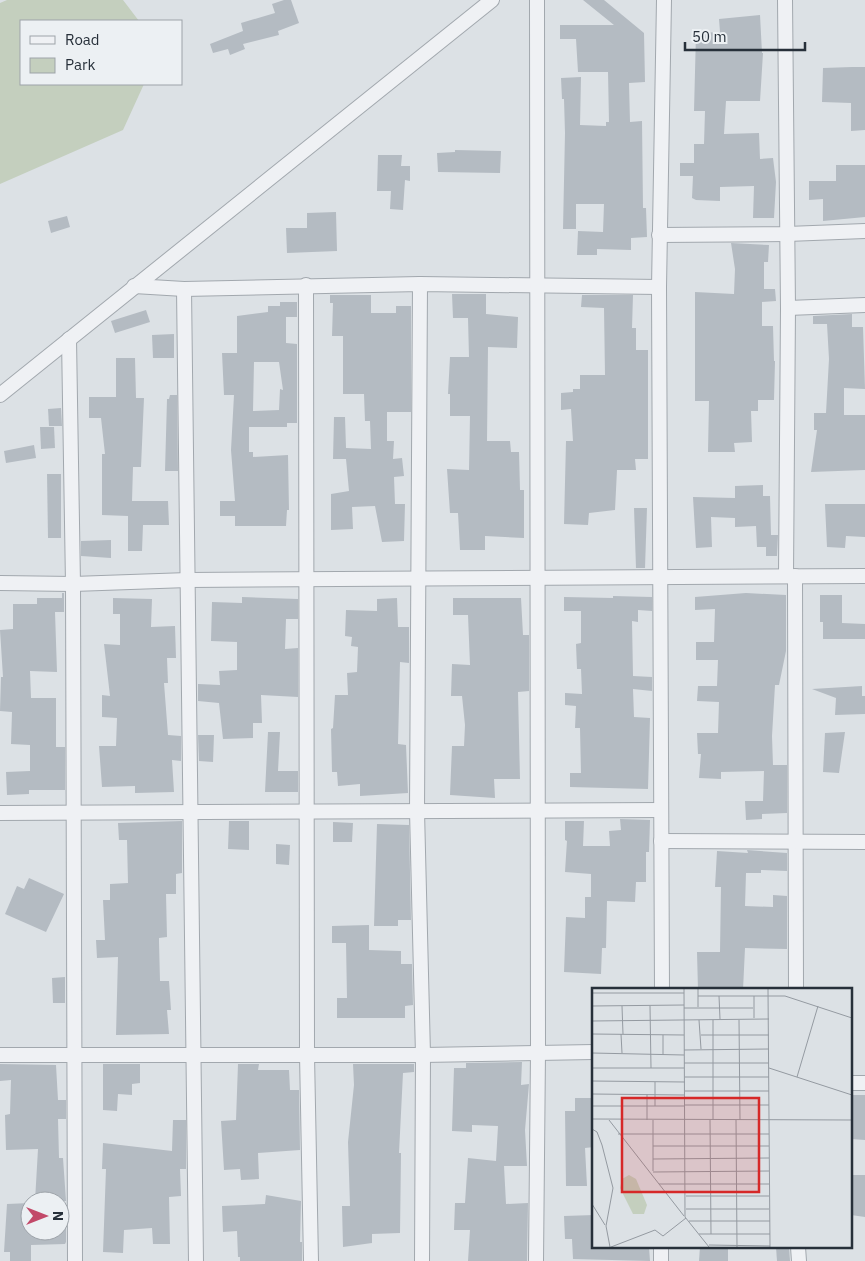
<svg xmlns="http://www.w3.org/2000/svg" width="865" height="1261" font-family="'IBM Plex Sans',sans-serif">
<rect width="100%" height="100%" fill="#dce1e5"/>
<path fill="#c4cfbe" d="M7,0H123L139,21H21V84H144L123,130L0,184V3Z"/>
<g fill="#b4bbc2" fill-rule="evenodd">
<path d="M284,0H291L299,23L278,31L279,35L243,44L245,49L230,55L228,49L213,53L210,44L243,31L241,23L275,13L272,4Z"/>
<path d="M583,0H604L644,33L645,82L629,83L630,122L642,121L643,208H646L647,237L631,238V250L597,249V255H577L578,231L603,232L604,204H576V229H563L565,133L564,99H562L561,78L581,77L580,125L606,126V122H609L608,72H578L576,39H560V25H614Z"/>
<path d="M760,15L762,53H763L760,101H726L724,134L759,133L760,159L773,158L776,182L774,218H753L754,186L720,187V201L696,200L692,198L693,176H680V163H694V144H704L705,111H694L696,33L720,32L719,19Z"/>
<path d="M852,67H865V130L851,131V103L822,102L823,68Z"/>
<path d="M455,150L501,151L500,173L438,172L437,153L455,152Z"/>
<path d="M378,155H402L401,166H410V181L405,180L403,210L390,209L391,191H377Z"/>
<path d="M836,165H865V217L823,221V199L809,200V181H836Z"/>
<path d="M336,212L337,251L287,253L286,228H307V213Z"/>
<path d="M67,216L70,227L51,233L48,221Z"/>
<path d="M731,243L769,245L768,262H764V289H775L776,301L762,302V326H773L774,361H775L774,400H758V411H751L752,442L734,443L735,452H708L709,401H695V292L734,294L735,269Z"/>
<path d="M452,294H486V314L518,317L517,348L488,347L487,441H510L511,452H519L520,490H524V538L485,536V550H460L458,513H450L447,469L469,470L470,416H450V394H448L450,357H469L468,318H453Z"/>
<path d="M330,295H371V313H396V306H411V412H387V441H394L393,459L402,458L404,476L394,477L395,504H405L404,541L382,542L375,506L352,507L353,529L331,530V494L349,491L346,459H333L334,417H345L346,448L371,449L370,421H365L364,394H343V336H332L333,303H330Z"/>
<path d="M582,295H633L632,328H636V350H648V459H635L636,470H617L615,510L589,513L588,525L564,524L566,441H573L571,409L561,410V393L573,392V389H580V375H605L604,308L581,307Z"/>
<path d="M280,302H297V317H286V343L297,344V423H287V427H249V452H253V457L288,455L289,510H287L286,526H235V516H220V501H235L231,450L234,395H224L222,353H237V316L268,312V306H280ZM254,362H279L283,390L280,389L279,410L253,411Z"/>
<path d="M146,310L150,322L115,333L111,321Z"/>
<path d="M852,314V327H863L865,389L844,388V415H865V470L811,472L817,430H814V413H826L829,359L827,324H813V316Z"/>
<path d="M174,334V358H153L152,335Z"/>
<path d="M116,358H135L136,398H144L141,467H133L132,501H168L169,525H143L142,551H128V516L102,515V454H105L101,418H89V397H116Z"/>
<path d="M170,395H177L178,471H165L167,399H169Z"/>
<path d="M61,408L62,426H49L48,409Z"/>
<path d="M40,427H54L55,448L41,449Z"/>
<path d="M34,445L36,458L6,463L4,451Z"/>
<path d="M47,474H61V538H48Z"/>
<path d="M763,485V496H770L771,535H778L777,556H766V547H757L756,526L735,527V518L711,517L712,547L696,548L693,497L735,498V486Z"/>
<path d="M825,504H865V537L846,536L845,548L827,547Z"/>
<path d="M634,508H647L645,568H636Z"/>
<path d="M111,540V558L81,556V541Z"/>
<path d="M62,593H64V612H55L57,672L30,671L31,698H56V747H65V790H29V794L7,795L6,772L30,771V745L11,744L12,712L0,711L1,677H3L0,630L13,629V604H37V598H62Z"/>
<path d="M746,593L786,595V651L779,685H775L772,736L773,765H787V813L762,814V819L746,820L745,801H763L764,771L721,772V779L699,778L701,754H698L697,733H718L719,702L697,701L698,686H717L718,660H696V642H714L715,609L695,610V597Z"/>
<path d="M820,595H842V623L865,624V639H823V622H820Z"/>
<path d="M613,596L652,597V611L638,610V622L632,621L633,676L652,677V691L633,689L634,717L650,718L648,789L570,787V773H581L580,728H575L576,706L565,705V693L582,694L581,669H577L576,644L581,643V611H564V597L613,598Z"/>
<path d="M242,597L298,599V619H286L285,649L298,648V697L261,695L262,723H253V738L223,739L219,703L198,701V684L220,685L219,671L237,670V642L211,641L212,602L242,603Z"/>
<path d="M113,598L152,599L151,627L175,626L176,658H167L168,683H164L168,735L181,736V761L172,760L174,792L135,793V786L102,787L99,746H116L117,718L102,717V695L110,696L104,644L120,645V614H113Z"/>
<path d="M397,598L398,627H409V663L400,662L398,744L406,745L408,793L360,796V784L338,786L337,772H332L331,729L333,728L335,695H348L347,673L357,672L358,647L351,646L352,637L345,636L346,610L377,611V599Z"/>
<path d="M453,598H521L523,635H529V691L518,692L520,779H494L495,798L450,795L452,746H464L465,725L462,696H451L452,664L470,665L468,615H453Z"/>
<path d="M862,686V696H865V714L835,715L836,698L812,689Z"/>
<path d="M268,732H280L278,771H298V792H265Z"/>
<path d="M845,732L839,773L823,772L825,733Z"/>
<path d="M198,735H214L213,762L199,761Z"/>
<path d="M620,819L650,820L649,852H646V882H636L635,902L607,901L606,948H602L601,974L564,972L566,917L585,918V897H591V874L565,872L567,841L565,840V821H584L583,846H610L609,831L621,830Z"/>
<path d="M182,821V873L176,874V894H166L167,937L159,938V942L160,981H169L171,1010H167L169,1034L116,1035L118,957L97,958L96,940H105L103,900H110V884L128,883L127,840H119L118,823Z"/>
<path d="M229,821H249V850L228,849Z"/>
<path d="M333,822L353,823L352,842H333Z"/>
<path d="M377,824L409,825L411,920H398V926H374Z"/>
<path d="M276,844L290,845L289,865L276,864Z"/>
<path d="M747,850L787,853V871L761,870V873H746L745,906L773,907V895L787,896V949L745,948L743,990H698L697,952H720L721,887H715L717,851L748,853Z"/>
<path d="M29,878L64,894L46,932L5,914L17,886L24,889Z"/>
<path d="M369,925V950L401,951V964H412L413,1005L405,1006V1018H337V998H347L346,943H332V926Z"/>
<path d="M65,977V1003H53L52,978Z"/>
<path d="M522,1062L521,1085L529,1084L525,1130L527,1166H504L506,1204L528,1203L527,1261H468L470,1230H454L455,1203H465L468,1158L496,1161L498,1126L472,1125V1132L452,1131L454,1068H466V1063Z"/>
<path d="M0,1064L56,1065L58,1100H66V1119H58L59,1158H63L66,1201H35L38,1149L6,1150L5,1115L10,1114L11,1080L0,1081Z"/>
<path d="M103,1064H140V1083L132,1084V1095L118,1094L117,1111L103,1110Z"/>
<path d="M238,1064H259L258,1070H289L290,1090H299L300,1150L258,1153L259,1179L241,1180L240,1169L224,1170L221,1121L236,1120Z"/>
<path d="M353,1064H414V1072L403,1073L399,1153H401L400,1233L372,1234V1243L343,1247L342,1206H350L348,1142L354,1085Z"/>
<path d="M851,1095H865V1140L851,1139Z"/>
<path d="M575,1098H594V1147L585,1148L587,1186H566L565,1111H575Z"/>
<path d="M173,1120H186V1169H180L181,1196L169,1197L170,1244H153L152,1228L124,1230L123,1253L103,1252L106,1169H102L103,1143L172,1151Z"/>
<path d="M851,1175H865V1217L851,1215Z"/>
<path d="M266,1195L301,1201L300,1242H302V1261H240V1257H238L237,1231L223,1232L222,1206L265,1204Z"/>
<path d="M30,1203V1231H60V1206H66V1242L65,1244L31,1245V1261H10V1252H4L7,1204Z"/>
<path d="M594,1215V1247H649L650,1261L573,1259L572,1239H565L564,1216Z"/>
<path d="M700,1247H728V1261H699Z"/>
<path d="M776,1247H789L790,1261H777Z"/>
</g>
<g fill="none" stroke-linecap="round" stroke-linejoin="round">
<defs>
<g id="minor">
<path d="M785,0L788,308L786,576"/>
<path d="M659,235L787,234L865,231"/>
<path d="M420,284L417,811L423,1055L422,1261"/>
<path d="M306,285L307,1055L311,1261"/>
<path d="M134,286L184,289L420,284L659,287"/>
<path d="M184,289L196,1261"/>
<path d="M788,308L865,305"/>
<path d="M69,339L73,584L75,1261"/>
<path d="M0,395L492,0"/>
<path d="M795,576L796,990"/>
<path d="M0,583L73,584L188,580L865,576"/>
<path d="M0,813L661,810"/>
<path d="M661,841L865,842"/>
<path d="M662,990L659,287L664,0"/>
<path d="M0,1055H423L594,1052"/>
<path d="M851,1083H865"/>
<path d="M798,1247L799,1261"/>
<path d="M536,1261L538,1052L537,0"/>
<path d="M661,1261V1247"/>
</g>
</defs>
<use href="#minor" stroke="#a2a8ae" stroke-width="16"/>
<use href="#minor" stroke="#eff1f4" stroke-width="14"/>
</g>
<g transform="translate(592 988)">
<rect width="260" height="260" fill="#dce1e5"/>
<path d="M37,187L44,191L55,217L52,226H41L28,200L30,191Z" fill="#c4cfbe"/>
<path fill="none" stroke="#949aa1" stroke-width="1" d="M92,1L93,229L117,259M106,1V19M176,1L178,259M0,5H92M106,8H193L260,30M127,8L128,31M162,8V30M0,18L92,17M30,18L31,46M58,18L59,80M92,20H161M107,32L109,61M121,32V132M147,32L148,132M0,33L177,31M0,46L92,47M29,46L30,65M71,47V67M109,47H177M92,62L177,61M0,65L92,67M92,75H177M0,80H92M177,80L260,107M93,89H177M205,89L226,18M0,93L93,94M63,94V118M93,103H177M0,106L92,107M55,106V132M92,117H177M0,118H92M0,131L260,132M17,132L92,228M61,132V183M118,132L119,246M144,132L145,259M0,141L5,144L10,157L21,200L14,238L18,259M26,146H177M61,158H177M61,171L177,170M61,184L177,183M67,196H177M94,208H177M0,216L13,237M94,221H177M97,233H178M107,246H178M117,257L178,258M19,259L63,242L71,248L94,230"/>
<path fill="#d62828" fill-opacity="0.15" stroke="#d62828" stroke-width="2.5" d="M30,110H167V204H30Z"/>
<rect width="260" height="260" fill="none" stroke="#27303a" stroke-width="2.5"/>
</g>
<rect x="20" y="20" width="162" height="65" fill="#ecf0f3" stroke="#9da3a9"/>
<rect x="30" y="36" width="25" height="8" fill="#eff1f4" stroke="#9da3a9"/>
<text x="65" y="45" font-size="15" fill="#27303a">Road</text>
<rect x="30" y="58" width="25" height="15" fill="#c4cfbe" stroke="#9da3a9"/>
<text x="65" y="70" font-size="15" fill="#27303a">Park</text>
<g transform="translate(45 1216) rotate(90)"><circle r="24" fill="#ecf0f3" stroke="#9da3a9"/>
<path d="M0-4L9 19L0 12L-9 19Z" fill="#c24969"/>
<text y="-8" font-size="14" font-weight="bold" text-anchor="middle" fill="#27303a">N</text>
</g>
<path d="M685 42v8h120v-8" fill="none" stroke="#27303a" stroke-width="2.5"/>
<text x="692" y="42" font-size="15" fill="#27303a" stroke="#ecf0f3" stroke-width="4" paint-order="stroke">50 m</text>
</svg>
